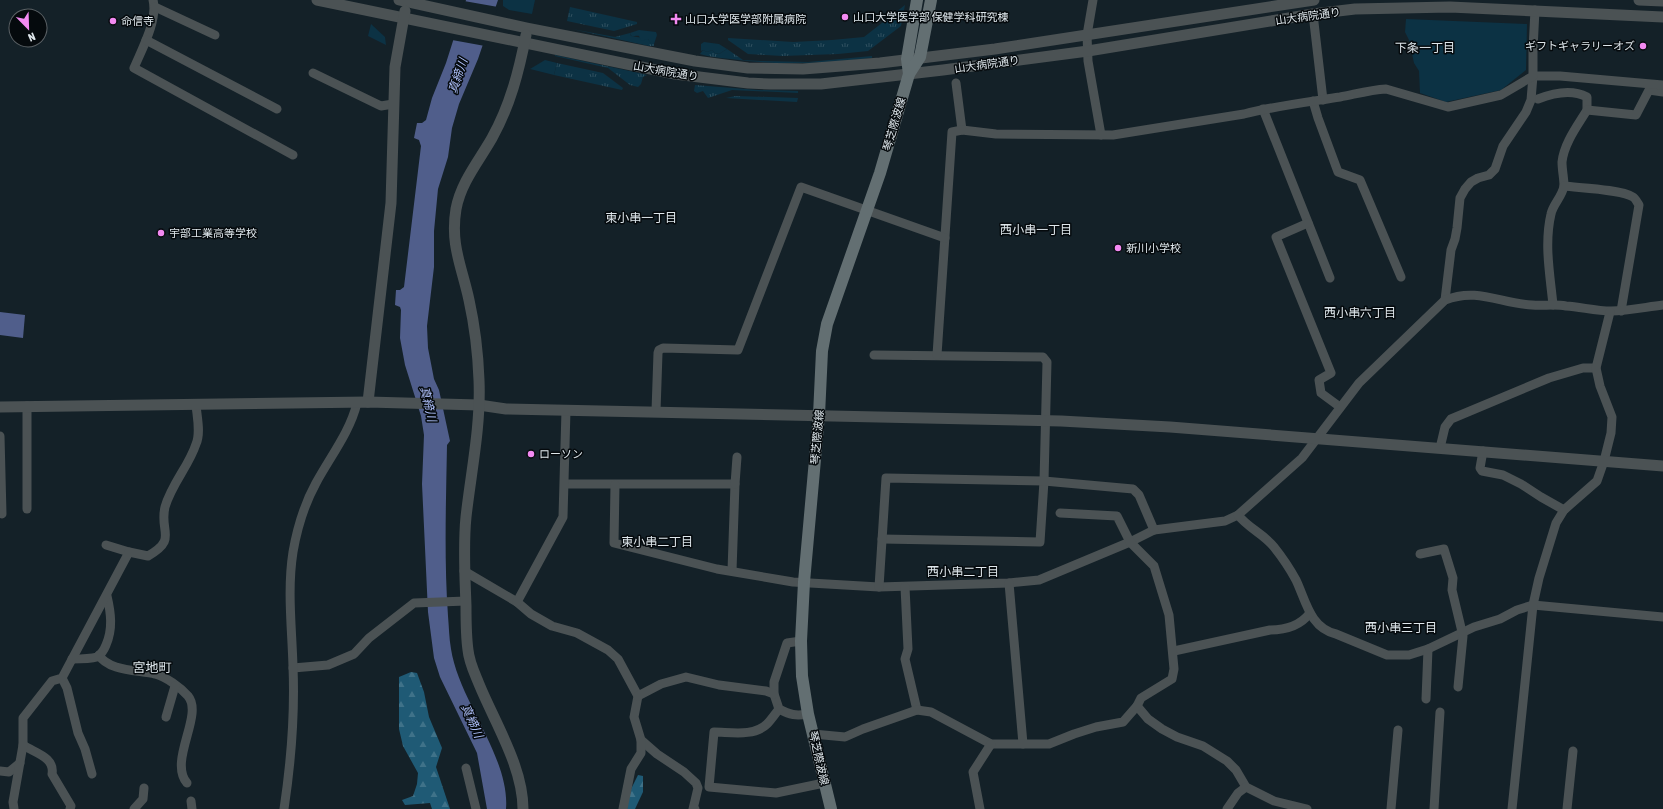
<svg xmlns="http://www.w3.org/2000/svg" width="1663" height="809" font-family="'Asap Condensed','Noto Sans JP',sans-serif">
<defs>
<pattern id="grass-tufts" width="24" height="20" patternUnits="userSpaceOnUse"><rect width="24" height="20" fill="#0c3244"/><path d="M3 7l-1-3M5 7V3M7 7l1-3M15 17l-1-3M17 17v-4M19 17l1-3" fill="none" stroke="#2f505f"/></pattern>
<pattern id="forest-firs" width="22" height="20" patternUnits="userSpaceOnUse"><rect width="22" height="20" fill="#1f5a75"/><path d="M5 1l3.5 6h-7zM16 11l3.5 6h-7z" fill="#3f7289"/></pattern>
</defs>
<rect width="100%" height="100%" fill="#142128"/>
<g fill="url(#grass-tufts)">
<path d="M905,5L901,26L868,51L838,54L782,56L748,54L728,40V38L793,42L832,40L864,37Z"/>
<path d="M570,7L637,22V24L614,31L567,21Z"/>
<path d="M572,29L615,37L630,33L631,36L648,39L651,43L654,44V46H649Z"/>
<path d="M727,49L743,60L761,61L808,62L872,56V58C825,63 778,66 731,59C720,58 710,57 700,54L703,50L707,52L712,50L715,53L719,54Z"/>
<path d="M555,55L639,73L647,75L643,77L641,84L638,87L630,85L608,68L555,56Z"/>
<path d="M557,63L603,73L623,88L622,90L554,75Z"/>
<path d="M695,85L758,90L798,91V93L732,90L708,98L703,91L697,93L694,91Z"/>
<path d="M735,96L798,98L797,102L726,98Z"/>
</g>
<g fill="url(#forest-firs)">
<path d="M411,672L417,673L424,692L429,717L442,748L436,767L450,809H432L430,803L405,805L402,800L413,796L417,784L418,773L403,746L399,729V677Z"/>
<path d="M638,775L643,776V792L635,809H627L629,793Z"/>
</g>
<g fill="#0c3244">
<path d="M503,0H535L532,14L509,10L503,6Z"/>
<path d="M1406,19L1527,24L1526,70L1501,90L1446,102L1420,93L1419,71L1414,63L1409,40L1405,32Z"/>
<path d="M371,24L385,37L386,45L368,36Z"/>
<path d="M639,30L656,32L657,35L654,44H651L648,39L641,41L639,36C634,35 632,39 630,33Z"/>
<path d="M704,42L719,44L727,49L719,54L715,53L712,50L707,52L703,50L701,51V44Z"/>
<path d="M545,60L557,63L554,75L530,69Z"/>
</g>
<g fill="#505e8b">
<path d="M466,0H498L478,59L459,104L452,128L448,157L438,189L434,231V267L427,326L428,348L434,379L439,390L450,441L447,445C446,502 444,559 448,616C449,627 449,638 451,649C459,701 510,757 506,809H487L477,753L440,677L434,658L428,612L422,484L424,435L421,416L405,365L400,338L401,310L400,307L395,305L396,290H400L404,287L421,146L419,140L414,138L417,123H422L426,120L432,98L446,63Z"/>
<path d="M0,312L25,315L23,338L0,335Z"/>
</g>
<path fill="#142128" d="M464,1L498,7L485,46L452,40Z"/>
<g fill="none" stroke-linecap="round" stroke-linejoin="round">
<g stroke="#4b5254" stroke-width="9">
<path d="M153,0C158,20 142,49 134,68L293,155"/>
<path d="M1093,0L1087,35L1088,61L1101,135"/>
<path d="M155,7L215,35"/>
<path d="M1313,14L1323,100"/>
<path d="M146,40L277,109"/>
<path d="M313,73L381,106L393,104"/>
<path d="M956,83L962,130"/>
<path d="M1538,99C1553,93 1572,89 1587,97V110C1578,125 1564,143 1562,162C1562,170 1564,178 1564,186C1562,197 1553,204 1551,214C1544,244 1550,274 1553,305"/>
<path d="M1313,101L1318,118L1338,172L1360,180L1401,277"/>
<path d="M1263,109L1330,278"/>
<path d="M1587,110L1636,115L1649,90L1663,92"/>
<path d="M1564,186C1580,188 1620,189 1633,197C1635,198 1637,202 1639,205L1621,311"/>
<path d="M1308,223L1276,237L1331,373L1319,380L1321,393L1340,407"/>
<path d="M1445,300L1451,250L1455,239L1457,228L1460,198L1465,189L1471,182L1478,178L1489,175L1495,169L1503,146L1526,112L1531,100L1533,76H1560L1663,85"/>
<path d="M874,355L1043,357L1047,362L1044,481L1040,542L882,539"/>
<path d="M937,355L952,132L962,130L996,134L1113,135L1244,114C1275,106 1308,102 1340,97C1356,94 1370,90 1386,89L1448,107L1501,95L1533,76V49L1535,10"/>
<path d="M656,411L658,353L659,350L663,348L738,350L801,187L945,238"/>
<path d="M0,436L2,514"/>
<path d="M1440,448L1445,427L1451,419L1549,378L1583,368H1596"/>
<path d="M1483,451L1480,468L1482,471L1503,475L1521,484L1541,497L1564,510"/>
<path d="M565,484H735L732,571"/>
<path d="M735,484L737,457"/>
<path d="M615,485L614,543L717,569L793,582L879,587L1009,583L1039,580L1130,542L1154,530L1225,521L1238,515L1302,458L1359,383L1445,300C1478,287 1501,304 1532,305C1543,306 1555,304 1566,306C1581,307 1596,311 1611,311C1628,311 1646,307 1663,305"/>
<path d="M27,509V406"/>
<path d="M1238,515C1248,528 1264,534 1274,547C1282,557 1290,569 1296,580C1306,601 1310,628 1336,634L1387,655H1409L1428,649L1474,627L1500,619L1517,610L1533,605L1663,617"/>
<path d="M106,545L129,552"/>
<path d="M1420,554L1444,549L1453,578L1452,590L1463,636L1458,687"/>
<path d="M464,571L517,602L531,614L552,626L577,633L608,650L618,659L638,696L634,717L641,740L657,754L684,772L696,783L698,788L693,809H695"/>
<path d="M1009,583L1023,744"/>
<path d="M879,587L886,478L1044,481L1133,489L1139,495L1154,530"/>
<path d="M905,587L908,649L905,659L917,710"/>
<path d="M517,602L563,517L566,410"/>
<path d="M801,641L787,643L774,682V694L779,709C790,715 796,716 808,714"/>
<path d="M1174,651L1270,630C1285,630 1300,626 1310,613"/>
<path d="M99,655C108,671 138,670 155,674C166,677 180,687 188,696C204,715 168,761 187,783"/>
<path d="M72,659C79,659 90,659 97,657C102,654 104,650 106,645C113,629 111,613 107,596"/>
<path d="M293,668L328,665L354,654L369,638L414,603L466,601"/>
<path d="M62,678L67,688L78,733L85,749L92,774"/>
<path d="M638,696L661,684L686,677L719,685L766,691L774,694"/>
<path d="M1426,699L1428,649"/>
<path d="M1137,706L1148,719L1162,729L1177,737L1203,746L1227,761L1236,770L1246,787L1274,801L1307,809"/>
<path d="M779,709C775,714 771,720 767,724C754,737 730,732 714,732L709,787L776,793L824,783"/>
<path d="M166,717L175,686"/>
<path d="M813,734L845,737L863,729L917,710L931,712L991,744H1049L1074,734L1096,727L1123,722L1137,706L1141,698L1172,679L1174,669L1169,615L1154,566L1130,542L1117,516L1060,513"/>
<path d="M23,745C35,753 55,757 52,774L71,806L70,809"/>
<path d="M466,768L476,809"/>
<path d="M0,771L9,772L20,763"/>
<path d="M191,801L192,809"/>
<path d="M14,809L13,802L23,745V718L52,681L62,678L129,552L148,556C178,539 159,532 165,507C172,483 189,466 196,444C201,433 197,417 196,405"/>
<path d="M134,809L143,799L144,788"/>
<path d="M284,809C291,762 295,715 293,667C292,629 287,590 293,552C297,529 305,503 316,483C330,457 350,432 357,403"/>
<path d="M623,809L631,769L641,753V740"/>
<path d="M980,809L973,772L991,744"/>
<path d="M1227,809L1238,793L1246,787"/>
<path d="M1391,809L1398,730"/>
<path d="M1434,809L1440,712"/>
<path d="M1512,809L1533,605L1539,578L1556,523L1564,510L1597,481L1604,461L1611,433L1612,417L1600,386L1596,368L1610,312"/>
<path d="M1567,809L1573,751"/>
</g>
<g stroke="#4b5254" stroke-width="11">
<path d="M317,0L675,74L748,83L770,84H821L943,70L1088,51L1313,14L1355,9L1450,7L1663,17"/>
<path d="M399,0L527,28L695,61L748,68L803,69L880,63L995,49L1314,0"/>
<path d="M1639,0L1663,1"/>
<path d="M368,402L391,203L395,67L405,11"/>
<path d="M0,407L368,402L479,405L506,409L1061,421L1170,427L1663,466"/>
<path d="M523,809C523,767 495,723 479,684C475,674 469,662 468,650C466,636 466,620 466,606C465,576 463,546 466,517C471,472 481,426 479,380C478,353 475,327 469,300C462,267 450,245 456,209C461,182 479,161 492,138C510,106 519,71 526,35"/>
</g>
<g stroke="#636f72" stroke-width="12">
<path d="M909,74L907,59L917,0"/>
<path d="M831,809L808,714L802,676L801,641L804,582L819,415L822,351L827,324L880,173L909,74L920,57L931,0"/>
</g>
</g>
<g fill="#f38af2" stroke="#050a0d" stroke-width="1.5">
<circle cx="845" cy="17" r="4"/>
<path d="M674 13h4v4h4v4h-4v4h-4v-4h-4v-4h4z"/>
<circle cx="113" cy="21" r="4"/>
<circle cx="1643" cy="46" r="4"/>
<circle cx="161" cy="233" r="4"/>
<circle cx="1118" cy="248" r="4"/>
<circle cx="531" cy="454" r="4"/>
</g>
<g text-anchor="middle" stroke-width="3" stroke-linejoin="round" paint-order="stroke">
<g font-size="11" fill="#dfe7ec" stroke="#050a0d">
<text transform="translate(1308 16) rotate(-8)" y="4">山大病院通り</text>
<text transform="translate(987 64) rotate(-8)" y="4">山大病院通り</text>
<text transform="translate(666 71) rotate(10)" y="4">山大病院通り</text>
<text transform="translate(894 124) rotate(-74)" y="4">琴芝際波線</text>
<text transform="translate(817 437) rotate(-85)" y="4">琴芝際波線</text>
<text transform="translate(819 758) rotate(77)" y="4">琴芝際波線</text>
</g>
<g font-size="11" fill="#dfe7ec" stroke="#050a0d" text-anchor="start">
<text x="853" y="21">山口大学医学部 保健学科研究棟</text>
<text x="685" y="23">山口大学医学部附属病院</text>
<text x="121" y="25">命信寺</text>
<text x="1635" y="50" text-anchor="end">ギフトギャラリーオズ</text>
<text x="169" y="237">宇部工業高等学校</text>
<text x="1126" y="252">新川小学校</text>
<text x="539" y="458">ローソン</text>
</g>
<g font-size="12" fill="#dfe7ec" stroke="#050a0d">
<text x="1425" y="52">下条一丁目</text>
<text x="641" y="222">東小串一丁目</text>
<text x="1036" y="234">西小串一丁目</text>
<text x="1360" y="317">西小串六丁目</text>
<text x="657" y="546">東小串二丁目</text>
<text x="963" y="576">西小串二丁目</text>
<text x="1401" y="632">西小串三丁目</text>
</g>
<g font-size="12" font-style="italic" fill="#adbff8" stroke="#050a0d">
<text transform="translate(458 76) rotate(-72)" y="4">真締川</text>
<text transform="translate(428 404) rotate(77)" y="4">真締川</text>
<text transform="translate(472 721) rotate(66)" y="4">真締川</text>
</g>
<g font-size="13" fill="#dfe7ec" stroke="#050a0d">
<text x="152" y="672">宮地町</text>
</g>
</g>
<g transform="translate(28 28) rotate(157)"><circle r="19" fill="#050a0d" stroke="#5c6266"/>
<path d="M0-3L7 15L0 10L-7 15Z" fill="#f38af2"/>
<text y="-6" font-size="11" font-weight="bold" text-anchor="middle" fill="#dfe7ec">N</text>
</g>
</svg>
